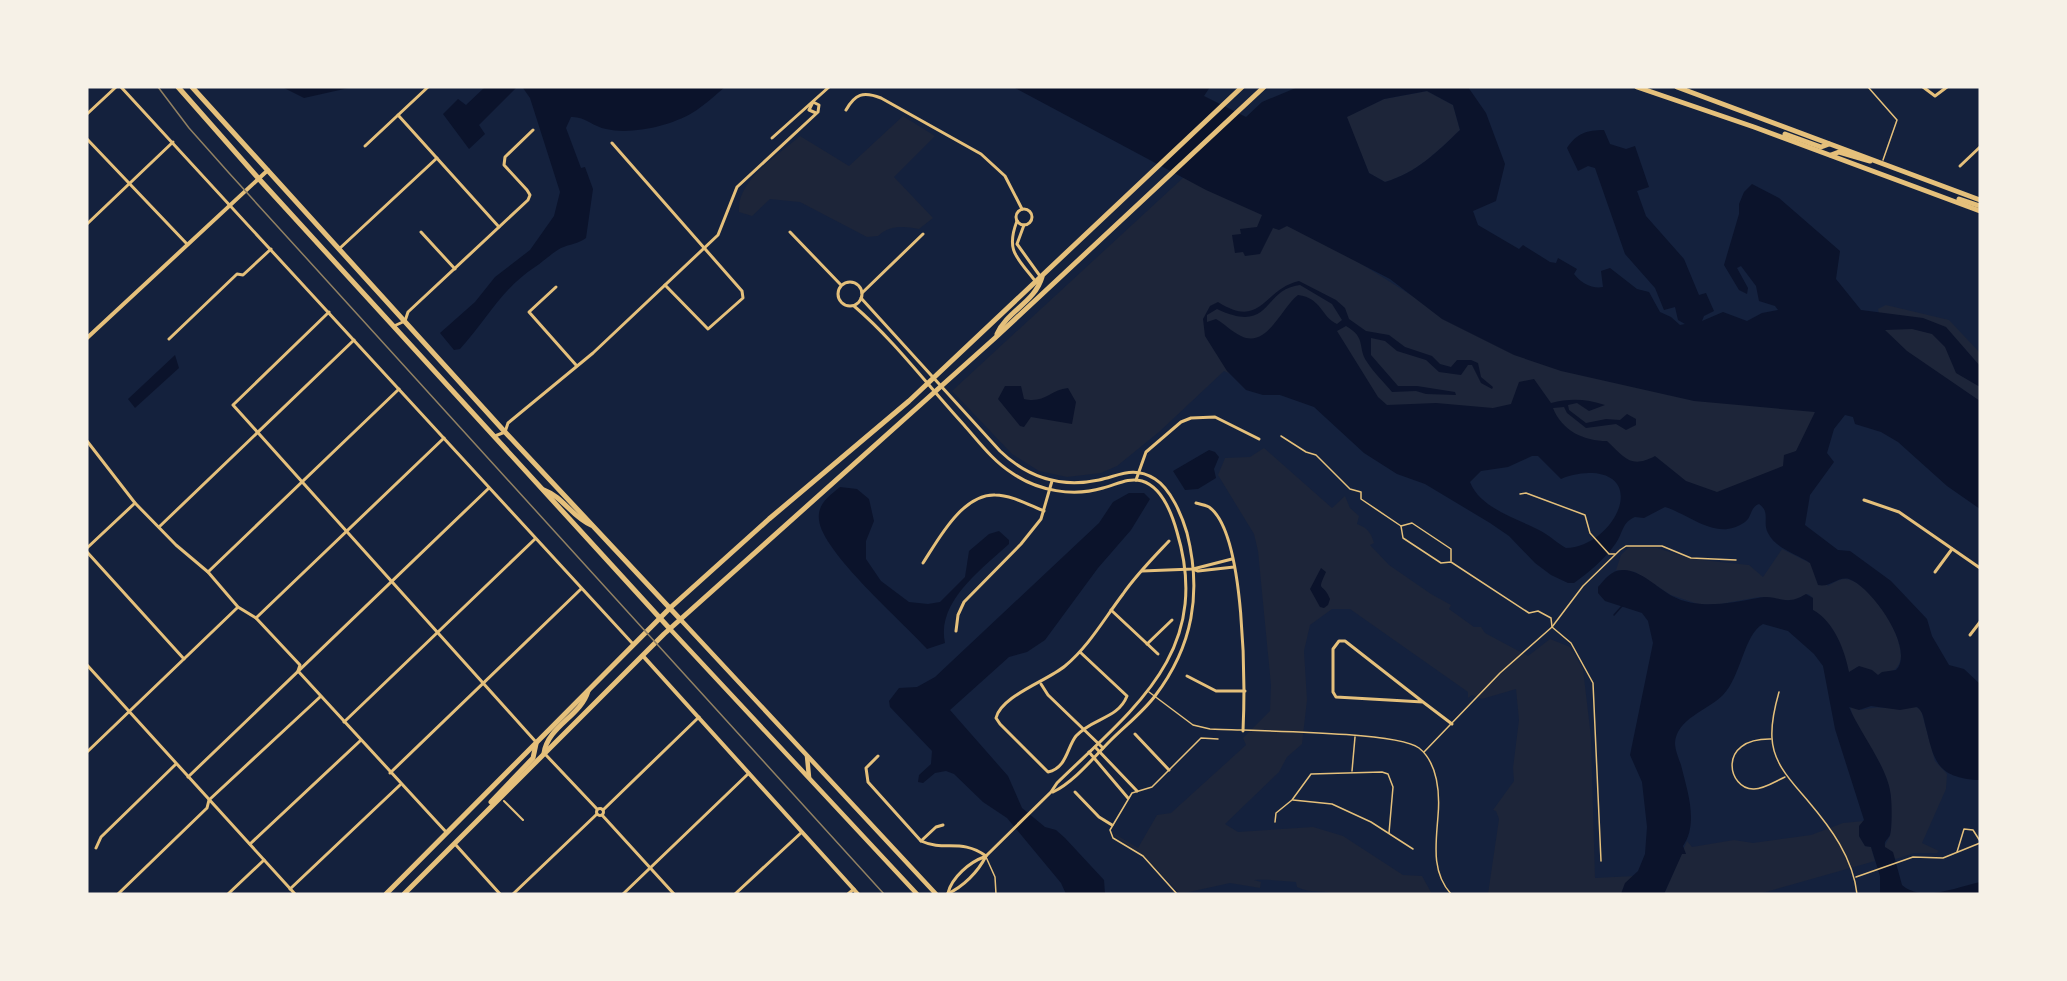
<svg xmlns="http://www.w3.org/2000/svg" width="2067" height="981" font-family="Inter,sans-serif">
<rect width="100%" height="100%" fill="#14213d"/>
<g fill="#1d2539">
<path d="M1427,91L1453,105L1460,130C1437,152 1416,173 1385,182L1369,173L1346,117L1384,99Z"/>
<path d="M903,116L935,136L894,177L933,218L919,229C904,226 889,225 878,236L867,237L800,202L770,199L752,216L739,212C736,180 779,155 800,136L849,166Z"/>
<path d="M1184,177L1341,251L1441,314L1806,403L1819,417L1807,438L1777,474L1712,496L1268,392L1224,371L1159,432L1117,466L1101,473L1067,477L1039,471L1012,454L952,391Z"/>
<path d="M1886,305L1949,320L1980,353V407L1934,376L1883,332L1878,309Z"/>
<path d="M1264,448L1332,508L1345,496L1350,508L1359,516L1357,524C1367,528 1371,532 1374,543L1370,545L1389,565L1431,594L1451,605L1449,609L1474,627H1481L1485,633L1528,656L1550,639L1570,647L1583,669L1591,737L1595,878L1634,876L1625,884L1621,894H1488L1499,819L1496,811L1493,810L1514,781L1513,768L1519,720L1516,689L1482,699L1472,695L1468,698V692L1350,609H1332L1310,625L1304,651L1307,700L1302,744L1287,757L1279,772L1225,824L1238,832L1313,827L1343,836L1403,875L1422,876L1432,894H1334C1320,889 1310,894 1297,887L1296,882C1282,881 1270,879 1254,880L1261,882L1260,888L1230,883L1180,894L1144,856L1115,836L1113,833L1138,848L1157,815L1171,813L1246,745L1243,738L1270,711L1271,685L1258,551L1254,534L1218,475L1225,458L1250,457Z"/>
<path d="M1629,547L1657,548L1692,559L1749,565L1763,577L1782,549L1810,563L1828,586C1833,583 1839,579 1845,579C1870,578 1927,664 1887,673C1884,674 1881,676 1878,675C1873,675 1864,668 1857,667L1849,673C1840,645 1837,631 1813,610V598L1808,594L1792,601L1759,597L1715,605L1698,604L1671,595L1635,572L1616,570L1621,555Z"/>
<path d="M1850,706L1862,710C1879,705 1896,710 1914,706L1921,710L1935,761L1947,774L1946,789L1922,843L1939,851L1937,853H1914L1896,859L1883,849L1890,836L1891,796L1881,766L1854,721Z"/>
<path d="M1864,821L1860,825L1859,836L1865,846L1871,847L1875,861L1759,894H1664L1687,841L1692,847L1734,840L1753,843L1811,835L1843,823Z"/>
</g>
<g fill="#0b132b" fill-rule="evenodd">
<path d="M282,87H353L304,98Z"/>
<path d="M485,87H725C715,95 704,106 692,113C670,126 631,135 606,129C594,127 584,116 571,117L566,128L581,168L585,167L593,189L586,238C578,244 570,244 561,248C552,253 544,261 535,267C501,289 486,321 460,349L454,350L440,333L475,302L495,277L530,250L554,216L560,192L530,98L523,88H516L479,125L485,134L469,149L443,114L458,99L466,105Z"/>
<path d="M1013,87H1210L1204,96L1246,117L1262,102L1298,87H1468L1486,113L1505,164L1496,201L1473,211L1478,225L1519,249L1523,245L1550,262L1556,263L1558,258L1577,269L1574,274C1581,283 1592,289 1603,287L1601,271L1610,268L1637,289L1649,292L1660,312L1671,317L1680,325L1685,324L1678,320L1675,307L1664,310L1655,288L1625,254L1595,168L1588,166L1578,171L1567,148C1577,133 1587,130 1604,130L1610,144L1626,149L1635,146L1649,187L1637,191L1646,216L1684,259L1699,295L1706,293L1714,311L1704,316L1702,321L1723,312L1747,321L1762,313L1778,310L1775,306L1759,301L1756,286L1741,266L1737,268L1748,288L1747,294L1739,290L1724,265L1739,214V204L1744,192L1752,184L1779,198L1840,251L1836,279L1861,310L1923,318L1946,327L1980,366V387L1956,373L1945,347L1932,334L1912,329L1885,330L1907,351L1980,401V509L1947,486L1898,442L1881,432L1855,424L1853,417L1845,415L1834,429L1827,453L1834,462L1810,495L1805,525L1838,550L1850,551L1891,581L1927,619L1932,636L1949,665L1964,669L1980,684V780H1977C1935,777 1934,759 1925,724C1923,716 1923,712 1917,707L1900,710L1871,706L1859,710L1849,707C1861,735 1890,770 1891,798C1892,805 1892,830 1890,835C1887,841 1884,840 1885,847L1893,852L1902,885C1923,903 1956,887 1980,882V894H1880V876L1871,847L1865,846L1859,836V826L1864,820L1835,729L1823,666L1814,654L1788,631L1763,624C1744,634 1741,677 1723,695C1708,710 1676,719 1675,743C1675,750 1679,759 1681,765C1687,790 1699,823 1683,846L1686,854H1682L1664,894H1621L1625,883L1638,871L1645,854L1647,827L1642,782L1630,755L1653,643L1648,621L1642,613L1605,601L1598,593V587C1605,579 1612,569 1624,570C1642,571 1656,587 1672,596C1699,610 1729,603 1758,598C1778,593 1784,608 1806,594L1813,598V610C1834,621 1845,651 1849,672L1859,666L1872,670L1878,675L1882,672L1896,670C1916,650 1872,587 1849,579C1838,576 1830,588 1818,585L1810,563C1796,554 1776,549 1768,533C1762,523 1771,512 1759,504C1750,507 1752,517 1745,522C1717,542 1691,515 1665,507L1644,518L1635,517C1622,522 1623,533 1616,543C1606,558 1588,573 1574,583H1568L1551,575L1535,563L1509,536L1490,523L1425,484L1397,474L1364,453L1314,407L1280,395H1263L1246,390L1227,371L1205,336L1203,319L1210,306L1218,302C1262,330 1263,289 1299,281L1336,300L1345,308L1349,319L1366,331L1389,335L1405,347L1432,356L1440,364L1451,367L1457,360H1471L1478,363L1481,377L1493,387L1492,389L1481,383L1472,365H1468L1461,375L1439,372L1426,360L1397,351L1385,341L1371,338V355L1398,386H1417L1455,392L1456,395L1426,394L1416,391L1392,392C1384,382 1374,373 1367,362C1357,347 1367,338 1346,326L1337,331L1378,397L1387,405L1436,403L1493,408L1511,404L1519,382L1534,379L1551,403C1571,398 1586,399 1605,405L1589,411L1577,403L1568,405L1569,410L1586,423L1606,419L1620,420L1627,414L1636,419V425L1626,430L1616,424L1586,428L1567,413L1564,407L1553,408C1562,431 1584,441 1607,441C1625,458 1631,469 1655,456L1686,481L1717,492L1783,466L1784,455L1796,451L1815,412L1694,401L1561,371L1514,355L1442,319L1390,279L1287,226L1279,230L1273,228L1260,254L1245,256L1243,252L1235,253L1232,235L1241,234L1240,229L1257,227L1262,215L1206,190ZM1427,91L1453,105L1460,130C1437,152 1416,173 1385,182L1369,173L1347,117L1384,99ZM1300,285L1332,304L1342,320L1337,324C1321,317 1322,298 1298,295C1281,308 1267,349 1241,336C1232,332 1225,324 1216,319L1207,322V315L1217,309C1272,335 1262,289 1300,285ZM1532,456H1538L1561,479C1572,474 1582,473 1593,473C1648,477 1612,547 1566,548C1557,543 1549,535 1539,530C1516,518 1480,508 1470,482L1481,471L1508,467Z"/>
<path d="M175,355L179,368L135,408L128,399Z"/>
<path d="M1005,386H1021L1024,399C1044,404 1050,390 1068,388L1076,402L1072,424L1031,417L1024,427L1020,426L998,399Z"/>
<path d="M1209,450L1215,452L1219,457L1214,469L1216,478L1198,489L1185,490L1173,471Z"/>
<path d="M840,487L857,489L869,499L874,521L866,541V559L881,581L909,602L928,604L940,602L965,577L969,551L989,534L999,531L1009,540V544C982,569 936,602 945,643L927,649C903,622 822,552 819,520C817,504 829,496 840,487Z"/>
<path d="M1129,493H1144L1150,499L1131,530L1098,568L1045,640L1027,652L1009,657L950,710L1008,776L1022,808L1045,827L1056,830L1065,838L1104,880L1105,894H1066L1061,883L1007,818L983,802L954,774L946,771L935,773L923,783L918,782L919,775L931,764L932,751L890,707L889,701L899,688L917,687L935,677L1099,523L1113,502Z"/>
<path d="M1321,568L1326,572C1316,594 1323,581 1330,599L1328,605L1324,608L1320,607L1310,589Z"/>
</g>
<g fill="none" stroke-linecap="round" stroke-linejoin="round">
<path stroke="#0b132b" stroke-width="1.5" d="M1614,615L1622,606"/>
<g stroke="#e5c07b" stroke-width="1.5">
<path d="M1868,87L1897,120L1883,160"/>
<path d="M1281,436L1306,452L1316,455L1350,489L1361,492V499L1401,526L1403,538L1441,563L1451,562L1529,613L1538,611L1551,618L1552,627L1571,643L1593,683L1601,861"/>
<path d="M1520,494L1526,493L1585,515L1590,533L1609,554H1615"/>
<path d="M1401,526L1412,523L1451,549V561"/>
<path d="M1149,692L1193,725L1210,729C1247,731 1397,731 1419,748C1438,763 1440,794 1438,816C1436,843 1431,872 1451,894"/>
<path d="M1779,692C1775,706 1771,723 1772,738C1773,764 1793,783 1808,801C1831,828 1853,858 1857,894"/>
<path d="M1771,739C1716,738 1728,790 1754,789C1764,789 1776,781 1785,777"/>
<path d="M1424,752L1500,673L1552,627L1583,586L1620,550L1626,546H1662L1691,558L1736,560"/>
<path d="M1352,771L1355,737"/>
<path d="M1293,800L1332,804L1371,822L1413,849"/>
<path d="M1275,822L1276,813L1292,800L1311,774L1382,772L1388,774L1393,787L1389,833"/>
<path d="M1957,852L1964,829L1973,830L1980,841"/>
<path d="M986,857L995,877L996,894"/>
<path d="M1856,877L1913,857L1943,858L1980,843"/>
<path d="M1177,894L1143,856L1113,838L1110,830L1132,793L1152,787L1201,738L1218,739"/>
</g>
<path stroke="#e5c07b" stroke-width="2" d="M504,801L523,820"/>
<g stroke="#e5c07b" stroke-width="3">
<path d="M121,87L633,644"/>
<path d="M1923,87L1935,96L1947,87"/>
<path d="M846,110C855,94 863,91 881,98L981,154L1005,176L1022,209"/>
<path d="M87,114L116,87"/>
<path d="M398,115L499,227"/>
<path d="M772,138L829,87"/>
<path d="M87,139L187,244"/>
<path d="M612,143L742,291L743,298L708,329L665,285"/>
<path d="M365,146L428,87"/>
<path d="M1960,166L1980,147"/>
<circle cx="1024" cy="217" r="8"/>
<path d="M1017,221C1005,252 1018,258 1036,282"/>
<path d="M87,224L173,142"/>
<path d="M1024,225L1017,244L1040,276"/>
<path d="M421,232L455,269"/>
<path d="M790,232L841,285"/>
<path d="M339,249L437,158"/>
<circle cx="850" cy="294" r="12"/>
<path d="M556,287L529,312L576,365"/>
<path d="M862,293L923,234"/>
<path d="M861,298L1000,451C1028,478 1061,488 1099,480C1121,475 1134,466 1155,479C1171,489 1182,516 1187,533C1202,593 1193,646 1155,696C1142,713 1125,726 1110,741C1094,757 1074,782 1053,792"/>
<path d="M854,306C895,341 928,386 964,425C979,442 993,461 1012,473C1038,491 1073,497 1103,488C1116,485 1128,477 1142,481C1162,487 1172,514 1177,532C1213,652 1133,709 1057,783L1051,792L986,856C978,872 963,887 947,894"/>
<path d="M329,312L233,405L536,742"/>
<path d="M394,326L405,321L408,312L528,200L530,195L527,190L504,165L505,157L533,130"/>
<path d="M169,339L237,274L243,275L271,249"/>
<path d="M495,436L505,432L508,423L593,353L718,235L737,187L818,112L819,105L813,102L809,110L816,113"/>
<path d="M87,441L135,503L176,545L208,572L238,607L256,618L300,665L298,671L447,833"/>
<path d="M1136,480L1146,452L1181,422L1191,418L1215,417L1259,439"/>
<path d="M1864,500L1899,512L1980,568"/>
<path d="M1196,503C1200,504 1205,505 1209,507C1246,533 1245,688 1243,731"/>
<path d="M159,527L354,340"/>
<path d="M87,548L135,503"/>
<path d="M87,552L184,659"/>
<path d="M923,563C938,540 962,494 995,495C1011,495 1029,505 1044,511"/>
<path d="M1193,569L1198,571L1234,567"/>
<path d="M1142,571L1193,569L1232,559"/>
<path d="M208,572L399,389"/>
<path d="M1935,572L1952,549"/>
<path d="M1111,610L1158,654"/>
<path d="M256,618L444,438"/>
<path d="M956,631L958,615L964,602L1021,544L1041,519L1052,481"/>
<path d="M1970,635L1980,622"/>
<path d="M1147,644L1172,620"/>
<path d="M1080,652L1127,696C1118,719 1092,718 1076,736C1067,747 1067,768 1048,772L1000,724L996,718C1001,696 1047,681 1065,666C1089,646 1104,619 1123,594C1136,575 1153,558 1169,541"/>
<path d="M87,665L295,894"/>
<path d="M1187,676L1216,691H1245"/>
<path d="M1041,684L1048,695L1103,748"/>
<path d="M1423,702L1345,641H1339L1333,649V692L1336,697L1423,702L1452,724"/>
<path d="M344,722L535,539"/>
<path d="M1135,734L1169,770"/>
<path d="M1095,747L1137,791"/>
<path d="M87,752L237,608"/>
<path d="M1089,752L1128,798"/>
<path d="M545,754L597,809"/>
<path d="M878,756L866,768L868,782L921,841C945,852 961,838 986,856"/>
<path d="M390,773L581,589"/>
<path d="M188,777L489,488"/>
<path d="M1075,792L1099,817L1112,825"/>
<circle cx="600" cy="812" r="3.5"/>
<path d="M603,810L699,717"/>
<path d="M602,815L674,894"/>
<path d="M921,841L936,827L943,825"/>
<path d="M250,844L360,741"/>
<path d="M455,844L500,894"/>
<path d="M96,848L101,837L176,764"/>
<path d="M290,889L400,785"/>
<path d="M948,893C952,877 970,862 984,857"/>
<path d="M118,894L207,808L209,800L320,697"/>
<path d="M228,894L264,860"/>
<path d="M513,894L597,814"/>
<path d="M623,894L749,773"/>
<path d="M735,894L802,832"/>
<path d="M848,894L854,889"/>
</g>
<g stroke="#e5c07b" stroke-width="4">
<path d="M87,338L268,170"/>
<path d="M643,656L858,894"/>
</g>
<g stroke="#e5c07b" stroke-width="4.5">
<path d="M680,619L936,894"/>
<path d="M670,629L917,894"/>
<path d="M807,756L809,777"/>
</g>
<g stroke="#e5c07b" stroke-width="5">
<path d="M178,87L259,179L670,629"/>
<path d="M192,87L505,432L680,619"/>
<path d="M1637,87L1754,127L1980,211"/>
<path d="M1677,87L1980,200"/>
<path d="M1785,134L1821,147L1829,144"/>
<path d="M1831,155L1839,152L1870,161"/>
<path d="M1959,199L1980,206"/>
<path d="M997,334C1007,311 1035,302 1042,277"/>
<path d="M544,490C563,497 572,517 591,525"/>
<path d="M544,753C548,726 581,716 588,691"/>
<path d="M491,802L533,758L536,744"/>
<path d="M386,894L670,608L769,519L909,401L1242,87"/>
<path d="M404,894L664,634L995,338L1264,87"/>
</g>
<path stroke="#918062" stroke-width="1.5" d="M158,87L189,128L229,173L884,894"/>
</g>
<rect width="2067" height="981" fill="none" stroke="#f6f1e7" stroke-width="177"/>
</svg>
